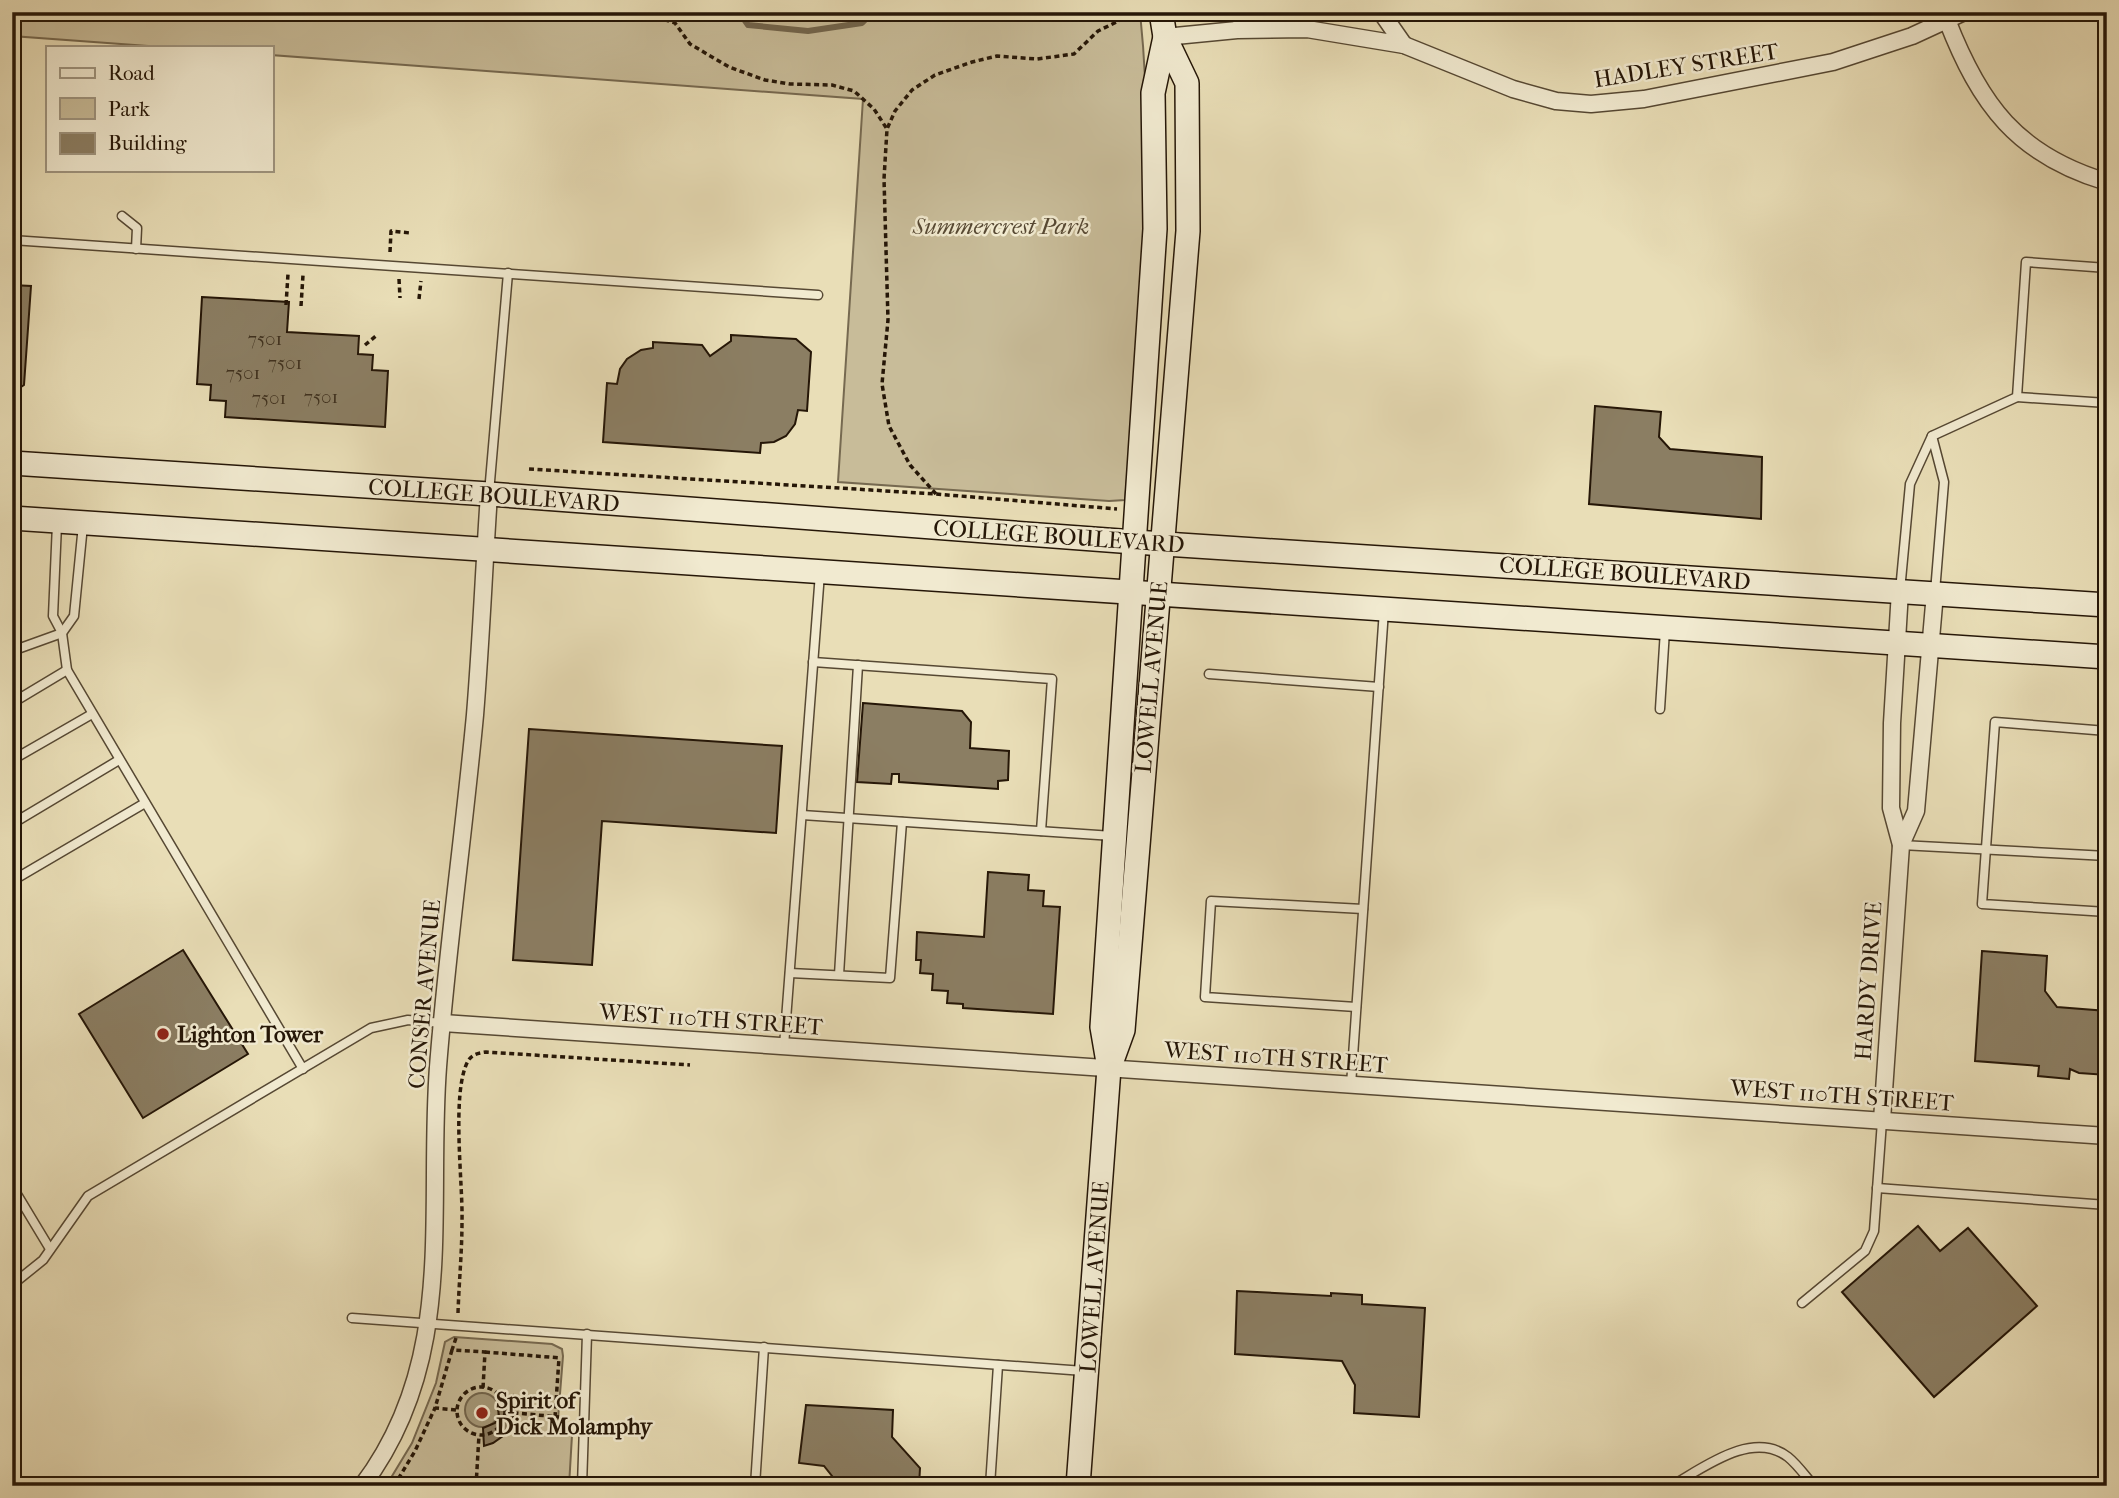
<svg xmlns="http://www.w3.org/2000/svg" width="2119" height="1498" font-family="'IM FELL French Canon',serif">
<rect width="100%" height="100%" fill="#e9deb7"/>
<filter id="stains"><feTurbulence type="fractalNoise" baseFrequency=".00286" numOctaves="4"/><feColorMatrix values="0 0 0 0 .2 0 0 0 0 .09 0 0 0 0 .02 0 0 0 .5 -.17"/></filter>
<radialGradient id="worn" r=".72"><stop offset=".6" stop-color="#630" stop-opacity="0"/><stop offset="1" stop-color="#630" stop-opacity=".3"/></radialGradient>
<g fill="#c8bc99" stroke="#766950" stroke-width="2">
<path d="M12,12H1140C1157,176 1140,337 1125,500L1109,501L838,482L863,99L271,55V47H162L12,36Z"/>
<path d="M454,1337L552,1344L562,1349L563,1356L558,1419L572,1435L569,1486H386L412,1443L436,1383L445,1342Z"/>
</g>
<circle fill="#a69a7b" stroke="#72654d" stroke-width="2" cx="482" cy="1410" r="17"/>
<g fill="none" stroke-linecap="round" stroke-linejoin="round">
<path stroke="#72654d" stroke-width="6" d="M739,12L748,25L808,31L862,23L873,12"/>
</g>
<g fill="#8b7e63" stroke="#251607" stroke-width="2">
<path d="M12,285L31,286L24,385L12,393Z"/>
<path d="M202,297L289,302L287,332L359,336L358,354L373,355L372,370L388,371L385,427L225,417L226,401L210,400L211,385L197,384Z"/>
<path d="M731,335L796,339L811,352L807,411L798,410L795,424L786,436L774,442L761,443L760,453L603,442L607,383L617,384L620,369L627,359L641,350L653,348V342L702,345L710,356L731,341Z"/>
<path d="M1595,406L1661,412L1659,437L1670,449L1762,457L1761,519L1589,504Z"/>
<path d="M863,703L962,711L971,722L970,748L1009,751L1008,780L998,781V789L899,782V774H892L891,784L857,782Z"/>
<path d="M529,729L782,746L776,833L602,821L592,965L513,960Z"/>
<path d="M988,872L1029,875L1028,890L1044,891L1043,906L1060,907L1053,1014L963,1008V1004L947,1003L948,991L932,990L933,974L920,973L921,960H916L917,932L984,937Z"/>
<path d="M183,950L248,1054L143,1118L79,1014Z"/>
<path d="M1982,951L2047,956L2045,991L2057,1007L2107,1011V1075L2079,1073L2070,1069L2069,1079L2038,1076L2039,1066L1975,1061Z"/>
<path d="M1918,1226L1940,1251L1968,1228L2037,1306L1934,1397L1842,1292Z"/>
<path d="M1237,1291L1331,1296V1293L1362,1295V1304L1425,1308L1419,1417L1354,1413L1355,1385L1342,1361L1235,1354Z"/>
<path d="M513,1395L516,1405L510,1431L493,1443L484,1446L483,1428L495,1423L499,1416L497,1401Z"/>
<path d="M806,1405L893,1410L892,1437L920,1468L919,1486H840L824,1466L799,1463Z"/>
</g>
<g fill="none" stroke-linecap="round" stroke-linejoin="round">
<defs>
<g id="lane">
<path d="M122,216L137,228L136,249"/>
<path d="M12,240L818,295"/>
<path d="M2017,397L2107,403"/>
<path d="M1932,436L1944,482L1935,592"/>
<path d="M489,493L508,273"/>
<path d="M57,524L53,616L62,633L67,670L303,1069"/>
<path d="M1900,591L1910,484L1932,436L2017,397L2026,262L2107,268"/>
<path d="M12,651L62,633L74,616L83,525"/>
<path d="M813,662L1052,679L1041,831"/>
<path d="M1209,674L1379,687"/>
<path d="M12,703L67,670"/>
<path d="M1660,709L1665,630"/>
<path d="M2107,731L1995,722L1982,904L2107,912"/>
<path d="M12,760L92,714"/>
<path d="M802,815L1113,836"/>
<path d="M12,824L119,760"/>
<path d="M1901,845L2107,856"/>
<path d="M12,881L145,803"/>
<path d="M790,973L890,978L902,822"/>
<path d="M839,975L858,665"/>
<path d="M1356,1007L1205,997L1211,901L1363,909"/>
<path d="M784,1046L820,573"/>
<path d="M1351,1085L1384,610"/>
<path d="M12,1186L50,1249"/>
<path d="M1877,1188L2107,1205"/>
<path d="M12,1285L43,1260L88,1196L371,1028L408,1020L442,1023"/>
<path d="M1802,1303L1865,1251L1874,1231L1882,1121"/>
<path d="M352,1318L1084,1371"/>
<path d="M582,1486L587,1334"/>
<path d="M755,1486L764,1347"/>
<path d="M990,1486L998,1365"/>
<path d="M1671,1486C1702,1469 1752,1429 1788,1457C1798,1465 1806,1477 1814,1486"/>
</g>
<g id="street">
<path d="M1381,12L1404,45"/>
<path d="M1947,20C1980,105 2017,155 2107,182"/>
<path d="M1239,28L1264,12"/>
<path d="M1165,37L1237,30L1307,29L1404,45L1513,89L1556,101L1591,104L1644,99L1833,62L1912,36L1964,12"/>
<path d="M1901,845L1916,811L1935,593"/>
<path d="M443,1023L2107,1136"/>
<path d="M1882,1120L1901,845L1891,808L1892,723L1900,591"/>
<path d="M362,1486C458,1359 427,1214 438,1067C447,950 464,833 475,715C481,642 484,567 489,494"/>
</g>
<g id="secondary">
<path d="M12,463L489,494L1134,542L2107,605"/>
<path d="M12,518L2107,657"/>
<path d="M1110,1066L1123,1030L1188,231L1187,83L1165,37L1161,12"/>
<path d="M1078,1486L1109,1068L1102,1027L1155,229L1153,93L1165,37"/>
</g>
</defs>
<use href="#lane" stroke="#564833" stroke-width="11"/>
<use href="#street" stroke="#564833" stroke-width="19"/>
<use href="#secondary" stroke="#251607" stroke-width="26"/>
<g stroke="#251607" stroke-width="3.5" stroke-dasharray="5 3.5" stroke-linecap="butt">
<path d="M640,12L675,23L690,44L729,67L765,80L790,84L832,85L854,91L874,109L887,129"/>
<path d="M390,252L391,231L410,233"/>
<path d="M399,279L400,298"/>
<path d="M419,299L421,281"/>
<path d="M286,305L288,274"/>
<path d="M301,306L303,275"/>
<path d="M365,345L377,335"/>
<path d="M529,469L936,494L1117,509"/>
<path d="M936,494L910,465L889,426L882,384L888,320L884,179L887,129L895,111L912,90L935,75L972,62L997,56L1037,59L1074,54L1098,31L1137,12"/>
<path d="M458,1313C459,1282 462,1252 462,1221C463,1183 451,1092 468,1061C472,1054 479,1053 486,1052L690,1065"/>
<path d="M456,1338L452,1350L485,1352L483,1388"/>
<path d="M452,1350L435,1408L457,1410"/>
<path d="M485,1352L561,1358"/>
<circle cx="481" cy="1411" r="24"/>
<path d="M505,1412L559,1417"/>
<path d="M555,1417L559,1358"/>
<path d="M394,1486L415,1451L435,1408"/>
<path d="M476,1486L479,1435"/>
</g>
<use href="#lane" stroke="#f1ead0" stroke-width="8"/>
<use href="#street" stroke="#f1ead0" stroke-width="16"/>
<use href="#secondary" stroke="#f1ead0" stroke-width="23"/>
</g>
<g fill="#8f2418" stroke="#f1ead0" stroke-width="2.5">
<circle cx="163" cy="1034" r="7"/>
<circle cx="482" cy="1413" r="7"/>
</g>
<g text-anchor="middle" stroke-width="5" stroke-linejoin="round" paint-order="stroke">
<g font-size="19" fill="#3e301e">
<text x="265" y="345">7501</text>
<text x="285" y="369">7501</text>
<text x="243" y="379">7501</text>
<text x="321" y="403">7501</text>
<text x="269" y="404">7501</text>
</g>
<g font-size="23" fill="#251607" stroke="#f1ead0">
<text transform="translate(1686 65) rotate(-9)" y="8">HADLEY STREET</text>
<text transform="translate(494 495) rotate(4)" y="8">COLLEGE BOULEVARD</text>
<text transform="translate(1059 536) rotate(4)" y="8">COLLEGE BOULEVARD</text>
<text transform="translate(1625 573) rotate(4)" y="8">COLLEGE BOULEVARD</text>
<text transform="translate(1151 677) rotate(-85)" y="8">LOWELL AVENUE</text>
<text transform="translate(1868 981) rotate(-86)" y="8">HARDY DRIVE</text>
<text transform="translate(424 994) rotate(-85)" y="8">CONSER AVENUE</text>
<text transform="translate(711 1019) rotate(4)" y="8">WEST 110TH STREET</text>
<text transform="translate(1276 1057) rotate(4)" y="8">WEST 110TH STREET</text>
<text transform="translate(1842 1095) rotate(4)" y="8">WEST 110TH STREET</text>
<text transform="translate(1094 1277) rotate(-86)" y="8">LOWELL AVENUE</text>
</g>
<g font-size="23" font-style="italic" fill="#564833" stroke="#f1ead0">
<text x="1001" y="234">Summercrest Park</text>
</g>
<g font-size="23" font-weight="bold" fill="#251607" stroke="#f1ead0" text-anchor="start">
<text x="177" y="1042">Lighton Tower</text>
<text x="496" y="1408">Spirit of<tspan x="496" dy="26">Dick Molamphy</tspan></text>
</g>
</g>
<rect width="2119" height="1498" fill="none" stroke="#e9deb7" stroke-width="42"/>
<rect x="14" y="14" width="2091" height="1470" fill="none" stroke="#251607" stroke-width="3.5"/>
<rect x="21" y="21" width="2077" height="1456" fill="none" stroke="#251607" stroke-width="2"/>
<rect x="46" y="46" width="228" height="126" fill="#f1ead0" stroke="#9f9580" stroke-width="2"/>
<rect x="60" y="68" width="35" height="10" fill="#f1ead0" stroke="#9f9580" stroke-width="2"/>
<text x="108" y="80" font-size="21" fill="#251607">Road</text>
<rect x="60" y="98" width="35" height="21" fill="#c8bc99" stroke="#9f9580" stroke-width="2"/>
<text x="108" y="116" font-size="21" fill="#251607">Park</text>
<rect x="60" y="133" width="35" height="21" fill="#8b7e63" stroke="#9f9580" stroke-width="2"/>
<text x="108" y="150" font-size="21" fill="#251607">Building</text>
<rect width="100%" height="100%" filter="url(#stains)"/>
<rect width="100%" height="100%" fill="url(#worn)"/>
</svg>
